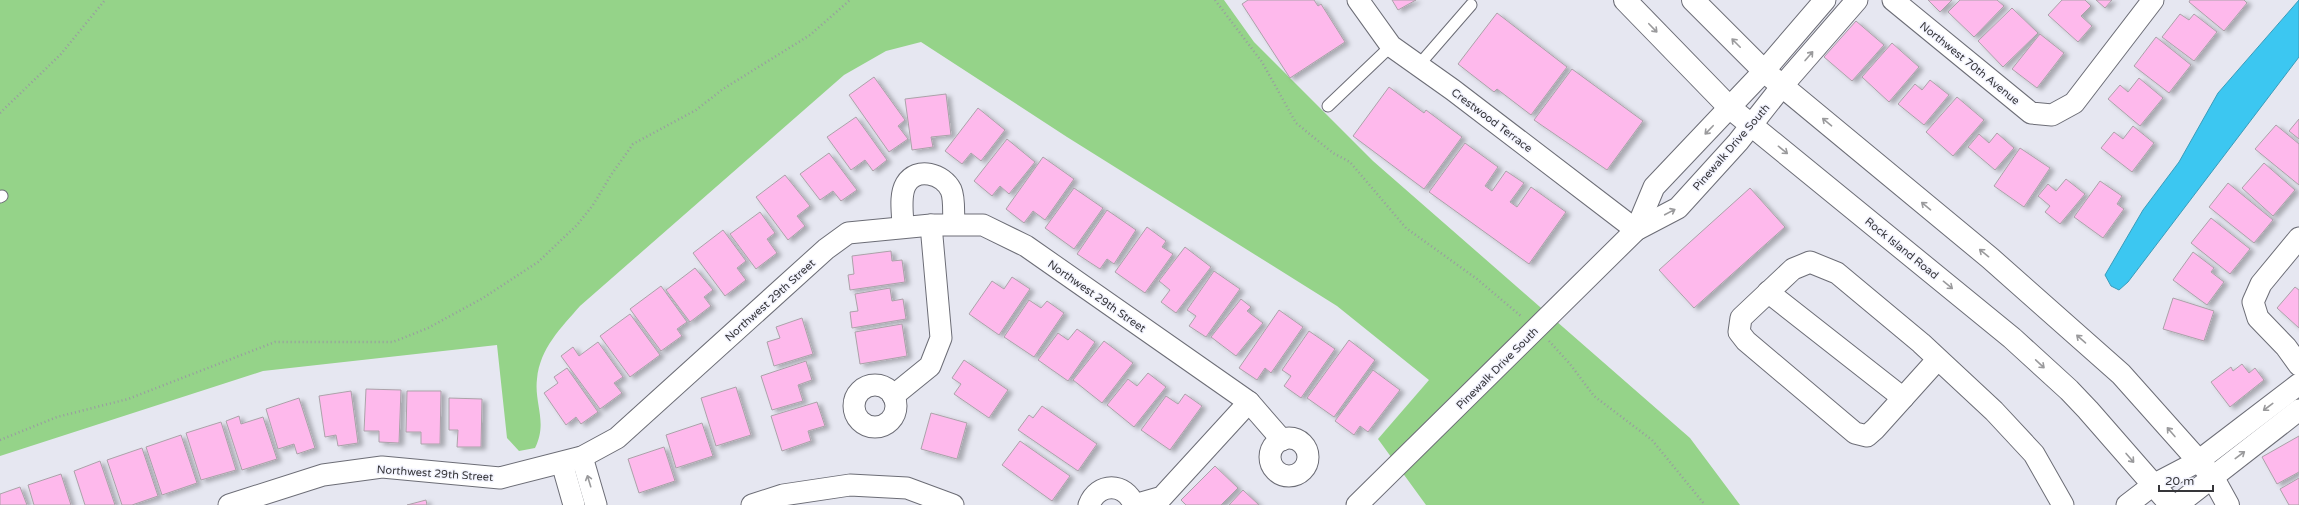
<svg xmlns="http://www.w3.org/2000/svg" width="2299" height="505" font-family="'Varela Round',sans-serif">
<defs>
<filter id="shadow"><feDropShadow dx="4.5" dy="2.5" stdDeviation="2" flood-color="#0004"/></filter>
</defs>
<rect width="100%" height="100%" fill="#e6e7f1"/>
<path fill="#95d389" d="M0,0H1224L1254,42L1373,161L1690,438L1740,505H1426L1378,439L1429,380L1337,306L1067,137L921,42L886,51L844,75L580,306C561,328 540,348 537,379C534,404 548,422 535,448L519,451L507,438L497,345L263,371L0,456Z"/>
<path fill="#3cc7f1" stroke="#3a9cba" d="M2299,0V57L2128,282L2119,290L2111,286L2105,275L2143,210L2179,162L2218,93Z"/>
<g fill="#feb9ec" stroke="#aba2a9" filter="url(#shadow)">
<path d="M1248,0H1314L1318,6L1321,4L1345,42L1290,78L1242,4Z"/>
<path d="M1392,0H1416L1398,10Z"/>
<path d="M1928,0H1952L1940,12Z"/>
<path d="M1960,0H1997L2004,6L1974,37L1948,12Z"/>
<path d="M2062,0H2085L2091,6L2081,16L2092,26L2078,42L2048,15Z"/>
<path d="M2096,0H2112L2105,8Z"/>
<path d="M2190,0H2244L2247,3L2224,31L2189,2Z"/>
<path d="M2012,8L2038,33L2003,67L1978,41Z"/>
<path d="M1497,13L1567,67L1531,115L1497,89L1494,92L1458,64Z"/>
<path d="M2180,14L2189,20L2194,14L2217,32L2194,61L2162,37Z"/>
<path d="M1856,21L1884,45L1852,81L1824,57Z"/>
<path d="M2040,34L2064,53L2037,88L2012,69Z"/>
<path d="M2156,37L2191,65L2169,93L2134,66Z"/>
<path d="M1892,43L1919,67L1889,102L1862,77Z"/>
<path d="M1572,69L1643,121L1607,170L1534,120Z"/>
<path d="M874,77L905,120L898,126L908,139L889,152L849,95Z"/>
<path d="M2139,78L2163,98L2140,126L2108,99L2120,85L2128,92Z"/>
<path d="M1930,80L1949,95L1924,125L1898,104L1915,84L1922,90Z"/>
<path d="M1389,87L1424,113L1426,110L1462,137L1424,189L1353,136Z"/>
<path d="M946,94L951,135L931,137L933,147L912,150L905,99Z"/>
<path d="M1957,97L1984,120L1953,156L1926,132Z"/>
<path d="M978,108L1005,130L981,161L971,153L962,164L945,151Z"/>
<path d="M856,117L887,160L873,171L865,160L851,170L827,137Z"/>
<path d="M2299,119V139L2289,131Z"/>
<path d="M2276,125L2299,144V185L2255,149Z"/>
<path d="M2133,126L2154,143L2132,172L2101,148L2114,132L2123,139Z"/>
<path d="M1997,133L2014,148L1995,170L1968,147L1979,134L1989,143Z"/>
<path d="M1007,139L1035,162L1009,194L1000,186L992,196L974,181Z"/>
<path d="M1465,143L1498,167L1485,186L1492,191L1506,171L1524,183L1510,202L1517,207L1531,187L1566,212L1529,264L1429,192Z"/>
<path d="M2020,148L2050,168L2024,207L1994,186Z"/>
<path d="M829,153L857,190L841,201L833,191L820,200L800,174Z"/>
<path d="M1043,157L1074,179L1045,220L1033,211L1024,223L1006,209Z"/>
<path d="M2264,163L2295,190L2273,216L2242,188Z"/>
<path d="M785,175L810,206L797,216L805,226L788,240L756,197Z"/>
<path d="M2066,179L2085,194L2060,224L2045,212L2050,206L2038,196L2048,184L2056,191Z"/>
<path d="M2100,181L2122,196L2117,204L2124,209L2103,238L2074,217Z"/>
<path d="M2228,183L2273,220L2254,243L2209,207Z"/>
<path d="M1074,188L1103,208L1074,249L1045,228Z"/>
<path d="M1750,188L1785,227L1694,308L1659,270Z"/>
<path d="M1107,210L1136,230L1114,264L1107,259L1100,269L1077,254Z"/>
<path d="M760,212L775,233L767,239L777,253L756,269L730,234Z"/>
<path d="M2211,218L2250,249L2230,274L2191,243Z"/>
<path d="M1147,227L1166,241L1162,247L1173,254L1145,293L1115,272Z"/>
<path d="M723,230L746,261L737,268L746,280L725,296L693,253Z"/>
<path d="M1185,247L1211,267L1176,313L1161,302L1170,290L1159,281Z"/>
<path d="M891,251L892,261L902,260L905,282L850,290L848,275L854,274L852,256Z"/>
<path d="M2193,252L2214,268L2211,272L2224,282L2207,305L2173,280Z"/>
<path d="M695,268L713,290L704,297L711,306L690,322L666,290Z"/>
<path d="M1214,271L1240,289L1206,337L1189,326L1196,316L1187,310Z"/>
<path d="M1012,277L1030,289L999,335L969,314L992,281L1004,289Z"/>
<path d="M661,286L687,322L677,329L682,336L661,351L630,309Z"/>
<path d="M2295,287L2299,290V328L2277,308Z"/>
<path d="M890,288L892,301L903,299L906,319L852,328L850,312L858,311L855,294Z"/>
<path d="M2173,298L2214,311L2204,341L2163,329Z"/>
<path d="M1241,299L1251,307L1247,311L1263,323L1236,356L1211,337Z"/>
<path d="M1029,300L1041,308L1047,301L1064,313L1034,357L1004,337Z"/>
<path d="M1279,310L1303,327L1271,373L1265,368L1257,380L1239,368Z"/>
<path d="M630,314L660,355L630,377L600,336Z"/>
<path d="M802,318L813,354L774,366L767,342L780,338L776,327Z"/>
<path d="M902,324L907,356L860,364L855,332Z"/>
<path d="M1077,329L1095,342L1068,381L1038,360L1058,333L1068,340Z"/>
<path d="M1309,331L1335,349L1301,398L1284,386L1291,376L1282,370Z"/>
<path d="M1349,340L1375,360L1334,417L1307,398Z"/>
<path d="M1104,341L1133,363L1102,403L1073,380Z"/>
<path d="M598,342L623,377L614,383L622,393L600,409L561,356L573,347L579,356Z"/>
<path d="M964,360L1008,390L989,418L954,394L961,384L952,378Z"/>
<path d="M806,361L812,380L798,385L803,401L772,410L761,376Z"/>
<path d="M2242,364L2249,373L2255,368L2264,380L2230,407L2211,382L2231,367L2233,371Z"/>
<path d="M567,368L598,412L581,424L576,417L566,425L544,393L558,383L554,377Z"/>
<path d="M1373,370L1400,390L1368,432L1360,426L1354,435L1335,421Z"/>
<path d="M1148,373L1166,387L1134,427L1107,405L1128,379L1137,386Z"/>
<path d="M736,387L751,435L716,446L701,398Z"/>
<path d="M366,389L401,390L399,443L379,442V431H364Z"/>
<path d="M351,391L358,443L338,446L336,435L325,437L319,396Z"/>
<path d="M407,391H441L440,444H421V432H406Z"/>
<path d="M1185,394L1202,406L1170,450L1141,430L1166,396L1178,404Z"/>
<path d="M299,398L315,448L297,454L294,444L278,449L266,409Z"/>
<path d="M449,398L482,399L481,447H457L458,430H449Z"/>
<path d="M817,402L825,426L808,431L811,441L782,451L771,416Z"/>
<path d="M1042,406L1097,444L1078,471L1018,430L1029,415L1033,418Z"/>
<path d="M931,413L967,423L957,459L921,449Z"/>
<path d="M239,416L241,424L263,417L277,459L242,470L226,421Z"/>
<path d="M221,422L236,470L201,480L186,433Z"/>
<path d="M702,423L713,456L676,468L666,435Z"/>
<path d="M181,435L197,483L162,495L146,447Z"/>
<path d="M2299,436V472L2277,484L2262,457Z"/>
<path d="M1020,441L1070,476L1052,501L1002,465Z"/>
<path d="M664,447L675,481L639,493L628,459Z"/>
<path d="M142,448L158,496L132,505H122L107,460Z"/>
<path d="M100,461L115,505H85L74,471Z"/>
<path d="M1215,466L1238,488L1221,505H1186L1181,500Z"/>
<path d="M61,474L71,505H34L28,485Z"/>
<path d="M2299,478V505H2289L2280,489Z"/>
<path d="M20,487L27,505H0V494Z"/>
<path d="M1243,490L1259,505H1229Z"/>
<path d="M426,500L427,505H407Z"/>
</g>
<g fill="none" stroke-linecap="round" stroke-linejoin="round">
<defs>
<g id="lane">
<path d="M1418,66L1471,5"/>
<path d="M1328,106L1391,46"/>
<path d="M0,197L2,196"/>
</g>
<g id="street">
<path d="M1358,0L1391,46L1453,90L1636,230"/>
<path d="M1893,0L2031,113L2052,115L2074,103L2153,0"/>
<path d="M903,227C903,214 899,196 906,184C917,166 943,174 951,190C955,199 953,215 954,224"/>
<path d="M1636,230L1654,187L1764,71L1825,0"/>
<path d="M2299,238L2261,284L2253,302L2258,318L2286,347L2299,365"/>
<path d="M1768,292L1903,398"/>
<path d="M1938,359L1875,429L1867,436L1855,433L1746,341L1739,332L1741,318L1793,269L1810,262L1837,273L1921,343L1994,411L2034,454L2063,505"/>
<circle cx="875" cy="406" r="21"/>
<path d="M893,396L930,366L941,338L931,225"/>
<circle cx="1289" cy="457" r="19"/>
<path d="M582,457L596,505"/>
<path d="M562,463L574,505"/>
<path d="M229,505L323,475L382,467L500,478L582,457L617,438L826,249L848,233L931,225H983L1026,246L1249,402L1282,440"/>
<path d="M752,505L783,495L850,485L907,488L953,505"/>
<path d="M1089,505C1098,482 1125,482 1134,505"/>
<path d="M1134,505L1162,497L1249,402"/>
<path d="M1357,505L1636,230L1678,208L1738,142L1783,85L1857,0"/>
<path d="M2127,505L2153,485L2197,462L2299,384"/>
<path d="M2177,505L2299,410"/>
</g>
<g id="secondary">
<path d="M1625,0L1729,107L2012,338L2069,390L2088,410L2171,505"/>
<path d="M1693,0L1764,71L1990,258L2121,374L2212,476L2228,505"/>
</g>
</defs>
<use href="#lane" stroke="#6c6d76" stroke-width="13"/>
<use href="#street" stroke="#6c6d76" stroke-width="23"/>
<use href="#secondary" stroke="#6c6d76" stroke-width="24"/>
<g stroke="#999aa1" stroke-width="2.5" stroke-dasharray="1 3" stroke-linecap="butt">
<path d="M1215,0L1262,62L1296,123L1333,153L1350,162L1406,228L1477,279L1522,317"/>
<path d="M0,113L61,54L105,0"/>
<path d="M1549,341L1570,364L1594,396L1652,440L1705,505"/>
<path d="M0,440L57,417L128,399L275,342H393L428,328L483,298L538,262L577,225L593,205L611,175L633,144L696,110L723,89L810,35L850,0"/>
</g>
<use href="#lane" stroke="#fff" stroke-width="11"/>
<use href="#street" stroke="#fff" stroke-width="21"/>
<use href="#secondary" stroke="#fff" stroke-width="22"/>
</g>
<defs><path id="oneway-shaft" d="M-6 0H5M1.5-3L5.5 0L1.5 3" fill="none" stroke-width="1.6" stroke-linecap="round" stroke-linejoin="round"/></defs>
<g stroke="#9a9a9c">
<use href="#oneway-shaft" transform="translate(1653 28) rotate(46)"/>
<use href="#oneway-shaft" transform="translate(1736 43) rotate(-135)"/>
<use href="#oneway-shaft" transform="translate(1809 56) rotate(-49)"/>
<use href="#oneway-shaft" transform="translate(1827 122) rotate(-140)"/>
<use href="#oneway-shaft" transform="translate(1709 130) rotate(134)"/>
<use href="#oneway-shaft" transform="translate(1783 150) rotate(39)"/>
<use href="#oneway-shaft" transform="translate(1926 206) rotate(-140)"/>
<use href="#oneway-shaft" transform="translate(1670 212) rotate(-28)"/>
<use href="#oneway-shaft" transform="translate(1984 253) rotate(-141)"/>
<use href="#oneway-shaft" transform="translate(1948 285) rotate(39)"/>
<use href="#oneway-shaft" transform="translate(2081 339) rotate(-139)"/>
<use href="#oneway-shaft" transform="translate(2040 364) rotate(43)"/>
<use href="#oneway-shaft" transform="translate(2268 407) rotate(143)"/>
<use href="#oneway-shaft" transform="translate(2171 432) rotate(-131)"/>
<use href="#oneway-shaft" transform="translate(2240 455) rotate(-37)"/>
<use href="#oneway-shaft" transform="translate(2130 458) rotate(49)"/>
<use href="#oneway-shaft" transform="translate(589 481) rotate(-107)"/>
</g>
<g text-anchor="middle" stroke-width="3" stroke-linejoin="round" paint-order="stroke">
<g font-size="11" fill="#36363a" stroke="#f3f4fe">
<text transform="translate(1970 63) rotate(39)" y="4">Northwest 70th Avenue</text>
<text transform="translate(1492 120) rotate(37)" y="4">Crestwood Terrace</text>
<text transform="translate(1731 147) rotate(-49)" y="4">Pinewalk Drive South</text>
<text transform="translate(1902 248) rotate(39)" y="4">Rock Island Road</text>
<text transform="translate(1097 296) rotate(35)" y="4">Northwest 29th Street</text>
<text transform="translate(770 300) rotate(-42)" y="4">Northwest 29th Street</text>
<text transform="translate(1497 368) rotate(-45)" y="4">Pinewalk Drive South</text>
<text transform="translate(435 473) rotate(4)" y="4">Northwest 29th Street</text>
</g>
</g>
<path d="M2159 485v6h54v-6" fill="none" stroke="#36363a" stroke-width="2"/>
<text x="2165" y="485" font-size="12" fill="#36363a" stroke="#f3f4fe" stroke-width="3" paint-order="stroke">20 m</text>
</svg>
